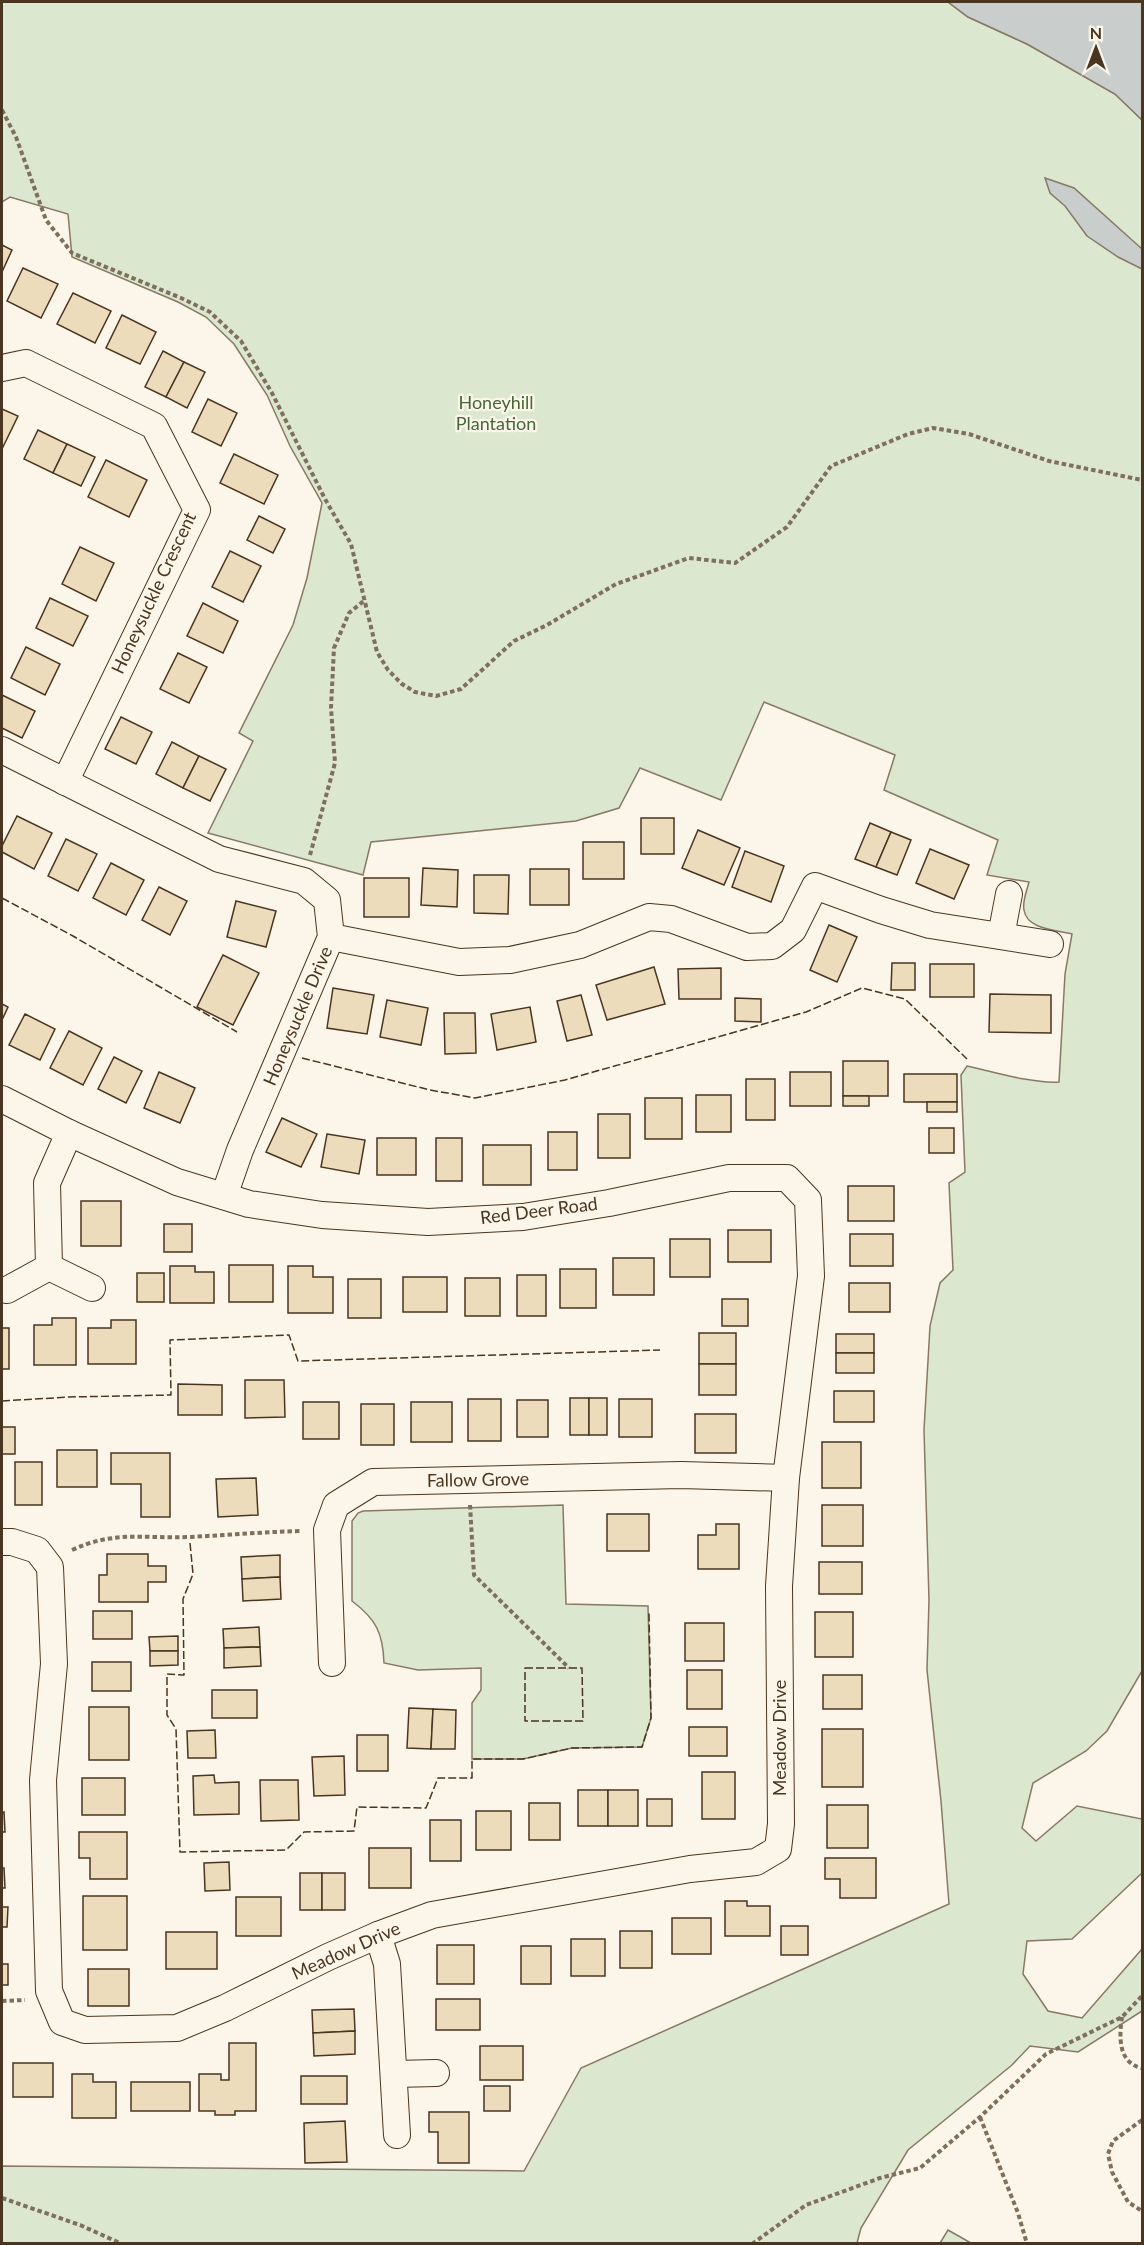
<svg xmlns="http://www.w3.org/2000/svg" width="1144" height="2245" font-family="Lato,sans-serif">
<rect width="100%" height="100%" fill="#fbf6e9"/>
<g fill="#dce7d0" stroke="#887966" stroke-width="1.5">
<path d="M2,2H948L968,17L1027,44L1115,94L1142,120V1671L1107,1731L1086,1751L1033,1783L1022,1828L1036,1841L1077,1806L1142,1819V1873L1072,1939L1027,1941L1023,1974L1048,2011L1082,2018L1142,1949V2011L1078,2052L1030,2046L1012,2065L908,2150L861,2228L857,2243H2V2166L524,2171L581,2068L949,1904L941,1801L927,1670L929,1600L924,1430L930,1326L940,1283L953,1270L949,1183L965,1172L961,1075L967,1066C994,1072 1034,1084 1059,1082L1065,974L1072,934C1057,930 1027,930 1024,910C1022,902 1027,890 1029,882L987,875L998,840L884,790L895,755L764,702L721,800L640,768L619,808L576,821L371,842L363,875L208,833L253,741L239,733L293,625L307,578L322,503L290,446L267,395L234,344L206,317L178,302L72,257L68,214L10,197L2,202Z"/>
<path d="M563,1505L566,1604L648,1606L651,1718L642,1747L572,1748L523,1759H472V1703L481,1690V1668L418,1670L384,1663C383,1633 376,1619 352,1601V1521L358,1513L363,1511Z"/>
<path d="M948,2230L971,2243H940Z"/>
</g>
<g fill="#c9cecd" stroke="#887966" stroke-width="1.5">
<path d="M948,2H1142V120L1115,94L1027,44L968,17Z"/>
<path d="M1045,178L1074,188L1142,249V269L1118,257L1087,236L1065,206L1050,193Z"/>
</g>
<g fill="#ecdcbc" stroke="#4a3520" stroke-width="1.5">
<path d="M2,245L12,250L2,272Z"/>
<path d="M23,268L58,284L41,318L7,301Z"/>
<path d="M73,293L111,311L95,343L57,324Z"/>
<path d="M122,315L156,332L140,364L106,348Z"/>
<path d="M163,351L184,362L166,397L145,387Z"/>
<path d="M184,362L205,372L187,408L166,397Z"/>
<path d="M208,399L237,413L221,446L192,432Z"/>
<path d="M2,409L18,416L2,449Z"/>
<path d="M38,430L67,444L53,473L24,459Z"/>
<path d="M67,444L95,457L81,486L53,473Z"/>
<path d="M234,454L278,475L264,504L220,483Z"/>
<path d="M106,460L147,480L129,517L88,497Z"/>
<path d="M259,516L285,529L273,553L247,540Z"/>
<path d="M80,547L114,563L96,601L62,584Z"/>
<path d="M230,551L261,566L243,602L212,587Z"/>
<path d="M50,598L88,616L73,646L36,628Z"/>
<path d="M203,603L238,621L223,653L187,636Z"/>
<path d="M26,647L60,664L45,695L11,678Z"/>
<path d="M178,653L207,667L189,703L160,689Z"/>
<path d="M2,695L35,711L22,738L2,728Z"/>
<path d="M121,717L152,732L136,764L105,749Z"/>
<path d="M172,742L199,756L183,788L156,774Z"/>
<path d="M199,756L226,769L210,801L183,788Z"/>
<path d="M17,816L52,833L34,869L2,852V846Z"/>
<rect x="641" y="818" width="33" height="36"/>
<path d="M870,823L891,832L876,867L855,859Z"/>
<path d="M698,830L740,848L724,885L682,868Z"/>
<path d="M891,832L911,840L897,875L876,867Z"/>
<path d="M66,839L97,854L78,891L48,876Z"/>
<rect x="583" y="842" width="41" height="37"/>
<path d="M930,849L969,865L954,899L916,883Z"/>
<path d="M745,851L784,866L771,902L732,887Z"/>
<path d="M111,863L144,880L126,915L93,898Z"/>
<path d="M423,868L458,870L457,907L421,905Z"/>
<rect x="530" y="869" width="39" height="36"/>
<path d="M474,875H509L508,914L474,913Z"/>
<rect x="364" y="878" width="45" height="39"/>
<path d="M159,887L187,901L170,935L142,920Z"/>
<path d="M236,901L276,911L266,947L227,937Z"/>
<path d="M829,925L857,937L837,982L810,970Z"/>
<path d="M223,955L259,973L233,1025L197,1007Z"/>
<path d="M892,963H915V990H891Z"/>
<rect x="930" y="964" width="44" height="33"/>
<path d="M654,967L665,1004L607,1020L596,985Z"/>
<path d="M721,968V999H679L678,969Z"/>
<path d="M333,988L374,995L367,1034L327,1028Z"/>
<path d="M990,994L1051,995V1033L989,1032Z"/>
<path d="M581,995L592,1035L567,1041L557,1001Z"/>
<path d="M735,998L761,999V1022L735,1021Z"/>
<path d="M387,1000L428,1008L421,1045L380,1037Z"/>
<path d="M2,1004L8,1007L2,1020Z"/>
<path d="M530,1007L536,1042L497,1050L491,1014Z"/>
<path d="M444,1013H475L476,1053L445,1054Z"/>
<path d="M25,1014L55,1029L40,1060L9,1045Z"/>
<path d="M69,1031L102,1048L83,1085L50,1068Z"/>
<path d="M114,1057L142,1071L126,1103L98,1089Z"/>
<rect x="843" y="1061" width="45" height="35"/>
<path d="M159,1072L195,1088L180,1123L144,1108Z"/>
<rect x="790" y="1072" width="41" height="34"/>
<rect x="904" y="1074" width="53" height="28"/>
<rect x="746" y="1079" width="29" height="41"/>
<rect x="696" y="1095" width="35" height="37"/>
<rect x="843" y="1096" width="26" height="10"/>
<rect x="645" y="1098" width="37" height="41"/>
<rect x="927" y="1102" width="30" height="10"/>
<rect x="598" y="1114" width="32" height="44"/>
<path d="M282,1118L317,1134L301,1167L266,1152Z"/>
<rect x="929" y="1128" width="25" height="25"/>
<rect x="548" y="1132" width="29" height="38"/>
<path d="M327,1134L365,1140L359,1174L321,1167Z"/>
<rect x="377" y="1138" width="39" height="37"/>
<rect x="436" y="1138" width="26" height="43"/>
<rect x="483" y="1145" width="48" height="40"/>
<rect x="848" y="1186" width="46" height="35"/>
<rect x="81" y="1201" width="40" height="45"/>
<rect x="164" y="1224" width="28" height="28"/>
<rect x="728" y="1230" width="43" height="32"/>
<rect x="850" y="1234" width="43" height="32"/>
<rect x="670" y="1239" width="40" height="38"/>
<rect x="613" y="1258" width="41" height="37"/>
<rect x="229" y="1265" width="44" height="37"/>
<path d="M170,1266H195V1272H214V1303H170Z"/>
<path d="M288,1266H313V1277H333V1313H288Z"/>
<rect x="560" y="1269" width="36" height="39"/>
<rect x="137" y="1273" width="27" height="29"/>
<rect x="517" y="1275" width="29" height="41"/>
<rect x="403" y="1277" width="44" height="35"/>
<rect x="465" y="1278" width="35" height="38"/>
<rect x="348" y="1279" width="33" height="39"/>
<rect x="849" y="1283" width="41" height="29"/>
<rect x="722" y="1299" width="26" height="27"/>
<path d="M52,1318H76V1365H34V1325H52Z"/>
<path d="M111,1320H136V1364H88V1328H111Z"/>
<rect x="2" y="1328" width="7" height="41"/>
<rect x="699" y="1333" width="37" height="31"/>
<rect x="836" y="1334" width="38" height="19"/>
<rect x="836" y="1353" width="38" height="20"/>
<rect x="699" y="1364" width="37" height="31"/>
<path d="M245,1380H284L285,1417L245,1418Z"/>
<path d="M178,1384L222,1385V1415H178Z"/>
<rect x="834" y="1391" width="40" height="31"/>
<rect x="570" y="1398" width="19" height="37"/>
<rect x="589" y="1398" width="18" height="37"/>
<rect x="468" y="1399" width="33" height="42"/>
<rect x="619" y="1399" width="33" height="38"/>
<rect x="517" y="1400" width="31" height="37"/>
<rect x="303" y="1402" width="36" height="37"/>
<rect x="411" y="1402" width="41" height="40"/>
<rect x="361" y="1404" width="33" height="41"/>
<rect x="695" y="1414" width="41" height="39"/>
<rect x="2" y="1427" width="13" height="27"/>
<rect x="822" y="1442" width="39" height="46"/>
<rect x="57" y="1450" width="40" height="37"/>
<path d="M111,1453H170V1517H141V1484H111Z"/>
<rect x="15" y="1462" width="27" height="43"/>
<path d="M256,1478L258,1515L218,1517L216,1479Z"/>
<rect x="822" y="1505" width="41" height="41"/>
<rect x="607" y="1514" width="42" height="37"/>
<path d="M716,1524H739V1569H698V1535H716Z"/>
<path d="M107,1554H148V1566H166V1582H148V1602H99V1575H107Z"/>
<path d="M280,1555V1577L242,1579L241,1557Z"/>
<rect x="819" y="1562" width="43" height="32"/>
<path d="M280,1577L281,1599L243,1601L242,1579Z"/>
<rect x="93" y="1611" width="39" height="28"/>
<rect x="815" y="1612" width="38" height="45"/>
<rect x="685" y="1623" width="39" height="38"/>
<path d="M259,1627L260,1647L224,1648L223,1629Z"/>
<path d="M178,1636V1651H150L149,1637Z"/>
<path d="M260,1647L261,1666L224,1668V1648Z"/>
<path d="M150,1651H178V1665L150,1666Z"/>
<rect x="92" y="1662" width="39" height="29"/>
<rect x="687" y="1670" width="35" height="39"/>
<rect x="823" y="1675" width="39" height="34"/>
<rect x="212" y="1690" width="45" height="28"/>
<rect x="89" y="1707" width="40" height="53"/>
<path d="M409,1708L433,1709L431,1749L407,1748Z"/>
<path d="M433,1709L456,1710L455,1749H431Z"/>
<rect x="689" y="1727" width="38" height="29"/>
<rect x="822" y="1729" width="41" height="58"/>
<path d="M215,1730L216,1758H188L187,1731Z"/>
<rect x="357" y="1735" width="31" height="36"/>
<path d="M344,1756L345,1795L314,1796L312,1757Z"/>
<rect x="702" y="1772" width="33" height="47"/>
<path d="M214,1775L215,1783L239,1782V1814L194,1815L193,1776Z"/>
<rect x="82" y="1778" width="43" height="37"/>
<path d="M260,1780H298L299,1820L261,1821Z"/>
<rect x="578" y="1790" width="30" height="36"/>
<rect x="608" y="1790" width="30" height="36"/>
<rect x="647" y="1799" width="25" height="27"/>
<rect x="529" y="1803" width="31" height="37"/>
<rect x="827" y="1805" width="41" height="43"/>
<rect x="476" y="1811" width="35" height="39"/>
<path d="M4,1812L5,1832H2V1813Z"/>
<rect x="430" y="1820" width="31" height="41"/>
<path d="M79,1832H127V1879H90V1858H79Z"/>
<rect x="369" y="1848" width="42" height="40"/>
<path d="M825,1858H876V1898H840V1879H825Z"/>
<path d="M229,1862L230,1890L205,1891L204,1863Z"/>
<path d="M2,1868H4L5,1888H2Z"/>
<rect x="300" y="1873" width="22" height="37"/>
<rect x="322" y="1873" width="23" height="37"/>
<rect x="83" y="1896" width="44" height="54"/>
<rect x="236" y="1897" width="45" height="39"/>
<path d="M725,1901H747V1906H770V1936H725Z"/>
<path d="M2,1907H8L7,1927H2Z"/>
<rect x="672" y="1918" width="39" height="36"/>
<rect x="781" y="1926" width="27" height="29"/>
<rect x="620" y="1931" width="32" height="37"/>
<rect x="166" y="1932" width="51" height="37"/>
<rect x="571" y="1939" width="34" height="37"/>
<rect x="437" y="1945" width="37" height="39"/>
<rect x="521" y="1946" width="30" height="38"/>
<rect x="2" y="1964" width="6" height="21"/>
<rect x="88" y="1969" width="41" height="37"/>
<rect x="436" y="1999" width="44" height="31"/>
<path d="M354,2009L355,2031L313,2033L312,2010Z"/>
<path d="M355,2031V2054L314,2056L313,2033Z"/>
<path d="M229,2043H256V2111H235V2115H215V2111H199V2074H221V2080H229Z"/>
<rect x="480" y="2046" width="43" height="34"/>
<rect x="13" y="2063" width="40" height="34"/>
<path d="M72,2074H93V2082H116V2118H72Z"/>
<rect x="301" y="2076" width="46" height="28"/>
<rect x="131" y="2082" width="59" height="29"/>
<rect x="484" y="2086" width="26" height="25"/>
<path d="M429,2112H469V2163H438V2132H429Z"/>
<path d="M345,2121L347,2162L305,2163L304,2123Z"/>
</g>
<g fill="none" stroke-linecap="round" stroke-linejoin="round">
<defs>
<g id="minor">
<path d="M2,368L26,363L154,426L197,510L65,782"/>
<path d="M2,750L219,859L304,881L327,900L331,937L240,1150L224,1196"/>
<path d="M1001,936L1009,894"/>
<path d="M331,937L459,962L510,960L580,945L649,917L671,919L747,947L772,946L793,930L815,886L881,910L930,925L1050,944"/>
<path d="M2,1099L69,1133L177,1182L249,1204L322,1215L428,1222L523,1217L609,1203L729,1178H787L808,1200L811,1276L786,1478L779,1586L781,1824L778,1849L756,1862L690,1869L432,1915L378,1935L328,1957L225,2008L177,2028L85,2030L62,2022L49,1991L43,1780L54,1664L50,1567L37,1550L12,1542H2"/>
<path d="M49,1267L92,1288"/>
<path d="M7,1290L49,1267L47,1183L69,1133"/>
<path d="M332,1663L327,1530L336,1505L373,1482L681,1475L786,1478"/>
<path d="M378,1935L387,1964L397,2135"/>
<path d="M395,2074L436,2073"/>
</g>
</defs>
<use href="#minor" stroke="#4a3520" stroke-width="28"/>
<g stroke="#7f6f5c" stroke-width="4" stroke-dasharray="4.5 3" stroke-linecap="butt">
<path d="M2,110L16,137L46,220L72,253L181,298L210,312L241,341L272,393L325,499L351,544L377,652L388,670L402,684L415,692L436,696L461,689L514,641L547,625L616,584L689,558L735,563L787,527L831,466L908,434L933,428L969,434L1049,461L1142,480"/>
<path d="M310,855L335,763L331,708L334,648L349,613L365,600"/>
<path d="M470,1505L474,1575L569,1668"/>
<path d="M72,1550C115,1530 146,1539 190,1537C227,1535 264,1532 301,1531"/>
<path d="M2,2001L25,2000"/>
<path d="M1122,2017C1119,2037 1118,2063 1142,2068"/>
<path d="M980,2117L1018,2213L1027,2244"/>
<path d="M1142,2120L1113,2141L1108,2154L1112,2172L1128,2202L1142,2211"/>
<path d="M2,2198L80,2225L122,2244"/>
<path d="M752,2244L806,2205L880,2178L920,2168L980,2117L1046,2054L1122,2017L1142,1996"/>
</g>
<use href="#minor" stroke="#fbf6e9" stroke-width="26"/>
<g stroke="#4a3520" stroke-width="1.5" stroke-dasharray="8 3" stroke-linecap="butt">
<path d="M2,898L73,936L237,1032"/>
<path d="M302,1058L430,1090L475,1098L565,1080L806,1012L862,988L905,999L967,1059"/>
<path d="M2,1401L69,1397L171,1395L170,1340L289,1335L298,1361L660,1350"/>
<path d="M190,1543L193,1574L183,1599L184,1675L167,1674V1715L176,1729L180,1852L286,1850L304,1832L354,1831L357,1807L426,1808L438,1778H472V1759H523L572,1748L642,1747L651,1718L649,1613"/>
<path d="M525,1668H582L583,1721H525Z"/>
</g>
</g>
<g text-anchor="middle" stroke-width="4.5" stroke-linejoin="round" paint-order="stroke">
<g font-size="18" fill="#436837" stroke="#fbf6e9">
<text x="496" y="409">Honeyhill<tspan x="496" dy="21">Plantation</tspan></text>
</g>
<g font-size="18" fill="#4a3520" stroke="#fbf6e9">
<text transform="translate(154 593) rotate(-65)" y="6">Honeysuckle Crescent</text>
<text transform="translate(298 1016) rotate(-67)" y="6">Honeysuckle Drive</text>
<text transform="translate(539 1211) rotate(-7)" y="6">Red Deer Road</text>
<text transform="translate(478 1480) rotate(-1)" y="6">Fallow Grove</text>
<text transform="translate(780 1738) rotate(-90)" y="6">Meadow Drive</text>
<text transform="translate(346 1951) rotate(-24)" y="6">Meadow Drive</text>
</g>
</g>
<rect width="1144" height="2245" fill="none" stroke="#4a3520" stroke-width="6"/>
<g transform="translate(1096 48)" stroke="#fbf6e9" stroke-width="4.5" paint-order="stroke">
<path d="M0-4.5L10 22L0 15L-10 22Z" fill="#4a3520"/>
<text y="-9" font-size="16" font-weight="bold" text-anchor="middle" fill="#4a3520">N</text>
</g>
</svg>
